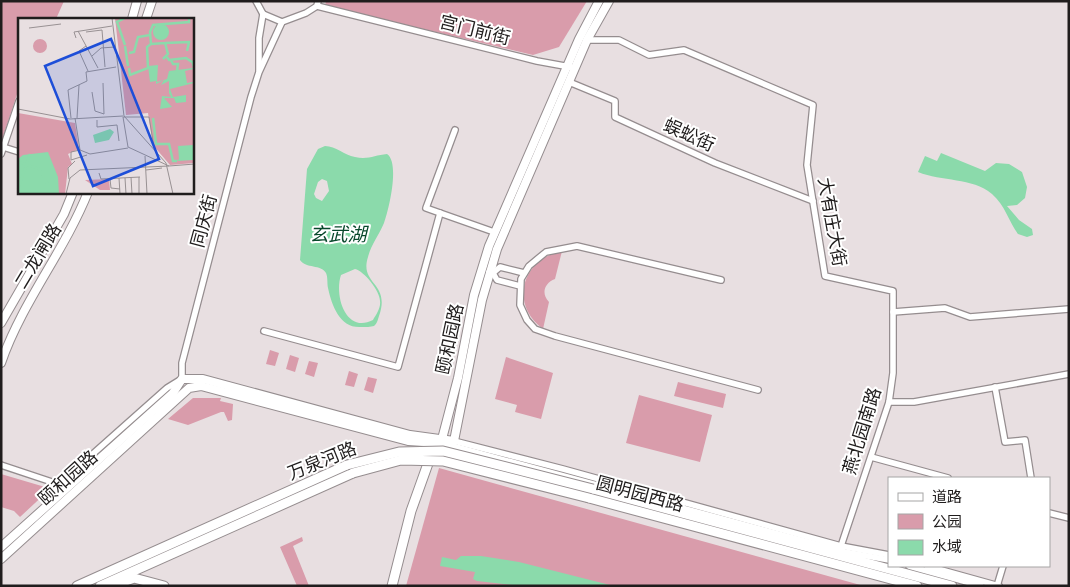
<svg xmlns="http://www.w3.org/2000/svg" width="1070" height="587" font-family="'PT Sans','Noto Sans SC',sans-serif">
<rect width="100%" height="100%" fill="#e8dfe1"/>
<g fill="#d99cab">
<path d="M1,1H64L56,19H19V88L2,140Z"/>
<path d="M326,1H587L559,47L533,55L325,6Z"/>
<path d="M562,251L555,279C544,283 541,294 549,302L543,329C509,304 522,259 562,251Z"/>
<path d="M270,350L279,353L275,366L266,364Z"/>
<path d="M290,355L299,358L295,372L286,369Z"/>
<path d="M506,357L553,373L541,419L515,412L517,405L495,399Z"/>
<path d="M309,361L318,363L314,377L305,374Z"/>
<path d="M349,371L358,374L354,387L345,385Z"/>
<path d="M368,377L377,379L373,393L364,390Z"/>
<path d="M678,382L726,394L723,408L674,396Z"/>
<path d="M639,395L712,415L700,462L626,443Z"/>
<path d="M193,398H221L220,401L233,404L232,420L228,421L224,412H221L188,425L168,419Z"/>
<path d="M439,468L864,586H406Z"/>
<path d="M1,474L45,487L49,490L20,517L14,511L1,507Z"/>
<path d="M302,537L303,541L293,546L309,586H297L280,547Z"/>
</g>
<g fill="#8bdaab" fill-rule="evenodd">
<path d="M325,146C336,146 344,155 355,157C368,160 375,155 387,154C400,163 389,209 384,223C379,235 371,245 368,257C359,285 391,282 379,316C378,319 377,324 374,326C371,327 365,327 362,327C340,329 332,306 328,288C327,284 328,277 326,273C321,264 306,269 300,260L307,169L318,149ZM322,179L327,181L329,191L322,201L316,198L314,194L318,182ZM355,269C364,271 380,291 380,301C381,308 376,315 373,320C346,334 334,296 341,275Z"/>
<path d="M941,153L985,171L996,163L1009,164L1022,172L1027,187L1025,198L1017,205L1007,206L1019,220L1032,229L1033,235L1027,237L1018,234C1009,222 1005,205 992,194C972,177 942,182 918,172L925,156L937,161Z"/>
<path d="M461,556H481L519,562L614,586L513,585L477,581L473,579L475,572L440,566L442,557L456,560Z"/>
</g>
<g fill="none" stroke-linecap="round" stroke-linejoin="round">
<defs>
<g id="minor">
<path d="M256,1L263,14L282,22L306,13L317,6L318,1"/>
<path d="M317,6L537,61L570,67"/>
<path d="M587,40H619L649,55L684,50L813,105L807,165L825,276L893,291V373L889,402L841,546"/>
<path d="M259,70V38L263,14"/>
<path d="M569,82L615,101V117L715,163L813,201"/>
<path d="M3,147L19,152"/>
<path d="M1,154L19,101"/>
<path d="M440,213L426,208L455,130"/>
<path d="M489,272L493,273L497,280L520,286"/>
<path d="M493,273L500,267L524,273"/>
<path d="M721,280L577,246L546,252L529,266L521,279L520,305L527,320L535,329L555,336L758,390"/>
<path d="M893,312L945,308L970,317L1069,309"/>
<path d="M264,331L398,367L440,213L494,232"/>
<path d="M182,379V363L251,97L259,72L282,22"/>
<path d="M995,387L1005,442L1025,440L1031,478"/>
<path d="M889,402H914L1069,374"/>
<path d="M454,441L563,469L841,546L889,555"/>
<path d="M438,444L449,445L845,552L889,560"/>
<path d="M871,457L948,478"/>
<path d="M1,465L61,485"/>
<path d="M59,484L167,388L180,380"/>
<path d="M1049,513L1069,518"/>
<path d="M909,566L981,586"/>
<path d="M927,566L999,586"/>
<path d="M997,586L1003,566"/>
</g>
<g id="major">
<path d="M132,19L137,1"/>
<path d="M146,19L152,1"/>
<path d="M1,323L64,214L73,192"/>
<path d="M1,363C22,302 64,252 88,192"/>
<path d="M442,439L458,378L474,295L489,246L579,39L599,1"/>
<path d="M454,441L482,300L497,249L587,40L609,1"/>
<path d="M1,547L173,393L182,379H203L410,435L454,441"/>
<path d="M1,559L189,388L201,386L408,441L440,443"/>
</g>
<g id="highway">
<path d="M593,489L952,586"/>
<path d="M589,498L917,586"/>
<path d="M115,585L134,578L164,586"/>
<path d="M77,586L347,465"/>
<path d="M100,586L353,473"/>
<path d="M392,586L411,511L435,444"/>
</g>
</defs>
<use href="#minor" stroke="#958d8f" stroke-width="8"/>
<use href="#major" stroke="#958d8f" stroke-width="10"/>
<use href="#highway" stroke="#958d8f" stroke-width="11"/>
<use href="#minor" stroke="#fff" stroke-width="5.5"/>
<use href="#major" stroke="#fff" stroke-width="8"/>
<use href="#highway" stroke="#fff" stroke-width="9"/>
<defs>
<g id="highway-bridge">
<path d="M347,465L399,452L443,451L593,489"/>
<path d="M353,473L401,460L443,461L589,498"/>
</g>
</defs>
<use href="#highway-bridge" stroke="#958d8f" stroke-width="11" stroke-linecap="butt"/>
<use href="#highway-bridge" stroke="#fff" stroke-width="9"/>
</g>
<g text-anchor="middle" stroke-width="4" stroke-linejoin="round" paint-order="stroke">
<g font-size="18" fill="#201d1d" stroke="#fff">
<text transform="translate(475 30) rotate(14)" y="6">宫门前街</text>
<text transform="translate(689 135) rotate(24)" y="6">蜈蚣街</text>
<text transform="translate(204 221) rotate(-75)" y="6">同庆街</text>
<text transform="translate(832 222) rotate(80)" y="6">大有庄大街</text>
<text transform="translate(38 256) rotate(-59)" y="6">二龙闸路</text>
<text transform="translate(450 339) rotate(-78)" y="6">颐和园路</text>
<text transform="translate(862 431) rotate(-73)" y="6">燕北园南路</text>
<text transform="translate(322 461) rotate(-22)" y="6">万泉河路</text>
<text transform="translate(68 478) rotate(-42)" y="6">颐和园路</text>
<text transform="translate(640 494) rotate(15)" y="6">圆明园西路</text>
</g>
<g font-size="19" font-style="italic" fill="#08482b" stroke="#fff">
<text x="338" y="241">玄武湖</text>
</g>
</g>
<g transform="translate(18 18)">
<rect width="176" height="176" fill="#e8dfe1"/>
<path d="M97,0H176V145L152,147L135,127L130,95L108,97ZM15 28a7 7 0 1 1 14 0a7 7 0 1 1-14 0ZM0,95L57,105L61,131L50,136L54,146L50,149L47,176H0ZM91,161L92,172H82L67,162Z" fill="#d99cab"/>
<path d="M135 14a8 8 0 1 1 16 0a8 8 0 1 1-16 0ZM173,43H176V49L175,51L167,53L169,65L175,64L176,65L152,71L155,79L168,77V84L158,85L156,80H146L154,89L142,91L144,78L153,79L151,75V63L143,67L146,62L138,66V63L132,64L130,48L140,47L139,64L149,61L151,53L175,50ZM92,111L96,114L91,122L77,125L75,117ZM175,127V142L159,143L161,141L160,128ZM30,134L40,159L41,176H0V141L5,137Z" fill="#8bdaab"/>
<path fill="none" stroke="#8bdaab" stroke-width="2.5" d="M147,25L171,24L169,33M133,26L147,25L150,36L145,41M107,27L99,4L107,0M107,28L110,48M111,35L116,34L120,19L132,17M149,39L151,42L168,40L174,44M153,42L155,46H160L159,53M111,50L112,57L130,50L129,29L133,26L132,14L135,7L171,4V0M135,100L138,126H151L155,143H159M0,144L21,151L29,165V176M0,171L12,136"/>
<path fill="none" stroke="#989193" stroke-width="1" d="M94,0L106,98L148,145L155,176M11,10L43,6M60,13L80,50M68,14L84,12L87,49M58,20L56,14L94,8M68,28L61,33L70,53M74,38L83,30L97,29M74,74L77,93L86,96L85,65M0,91L52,101L105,98M105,99L110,129L151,148L177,146M105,99H131L136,129M53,100L50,72L69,63L68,54L98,49M57,100L62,132M59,100L61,67M79,102V109L99,107L101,123M62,132L72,136L110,130M62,132L53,134V142L69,137M127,138L129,176M128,152L144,150M81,155L83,161L122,159M113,159L114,176M121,159V176M101,160L102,176M107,160L108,176M51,161L50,150L57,143M92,161L93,170L102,171M48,176L52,160L62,152L151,148"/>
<path fill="#1d4ed8" fill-opacity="0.15" stroke="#1d4ed8" stroke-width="2.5" d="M93,21L141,141L75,168L27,48Z"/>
<rect width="176" height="176" fill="none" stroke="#201d1d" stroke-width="2.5"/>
</g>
<rect width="1070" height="587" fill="none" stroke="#201d1d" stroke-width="5"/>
<rect x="888" y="477" width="162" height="90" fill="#ffffff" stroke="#a6a5a5"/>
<rect x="898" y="493" width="25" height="8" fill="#ffffff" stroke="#a6a5a5"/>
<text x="932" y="502" font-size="15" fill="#201d1d">道路</text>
<rect x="898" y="514" width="25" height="15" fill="#d99cab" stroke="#a6a5a5"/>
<text x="932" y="527" font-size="15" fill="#201d1d">公园</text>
<rect x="898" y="540" width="25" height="15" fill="#8bdaab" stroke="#a6a5a5"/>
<text x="932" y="552" font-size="15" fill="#201d1d">水域</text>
</svg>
